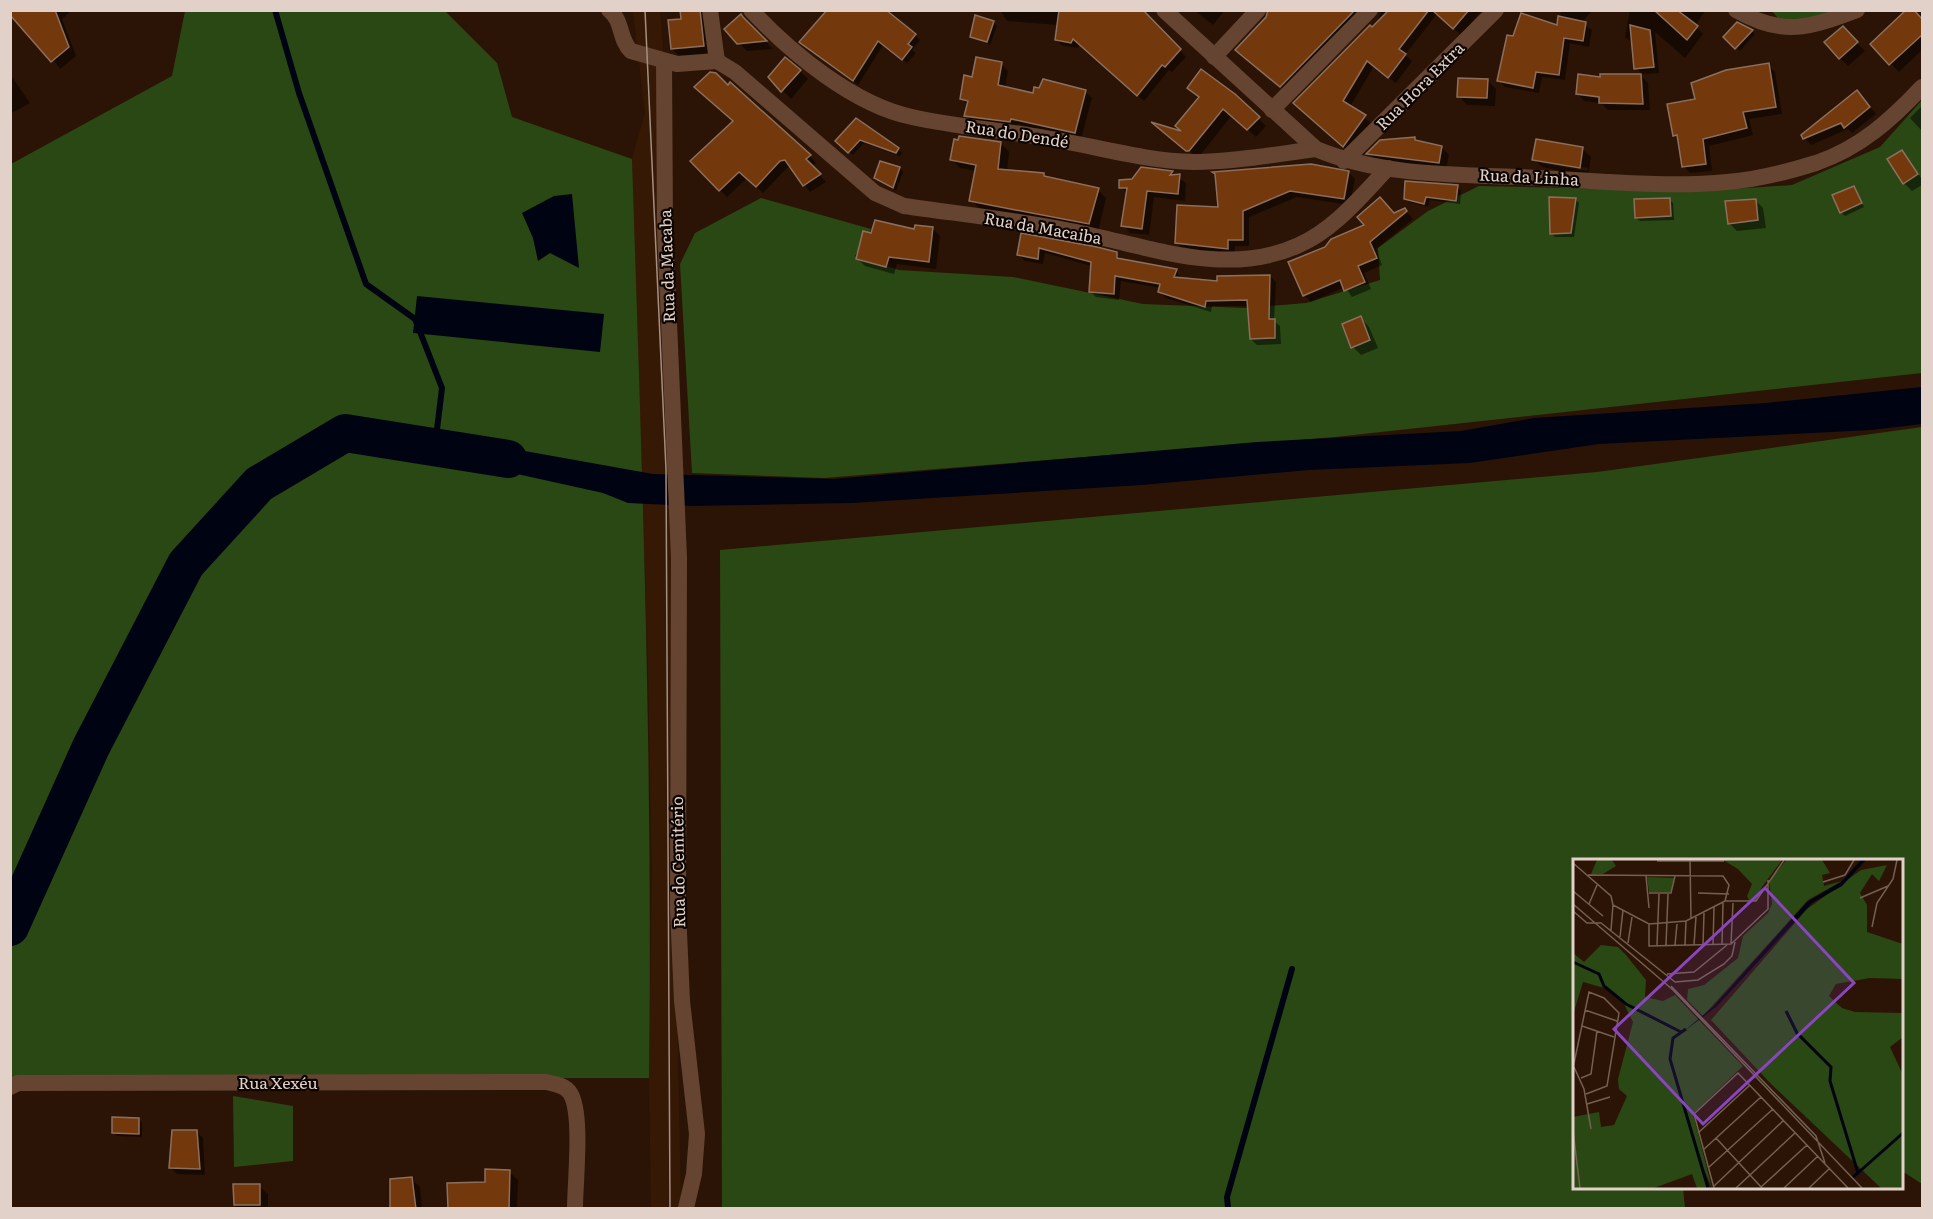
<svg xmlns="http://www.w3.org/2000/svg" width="1933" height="1219" font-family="Literata,serif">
<rect width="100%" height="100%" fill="#2b1405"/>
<path fill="#361905" d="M633,11H660L663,47L666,327L675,631L676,962L681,1208H651L649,1078L652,880L648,668L632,159L645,113Z"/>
<g fill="#2a4813">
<path d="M185,11H445L497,63L512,117L632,159C642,465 653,771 649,1078H11V164L172,76Z"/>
<path d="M1772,11H1832L1786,28Z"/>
<path d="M1922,100V373L1335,437L824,478L692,473L680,264L695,233L761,198L871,229L855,256L899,270L1013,277L1143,304L1245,308L1306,303L1380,280L1378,248L1428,211L1479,186L1704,191L1792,185L1880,147Z"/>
<path d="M1922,427V1184L1902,1171V860H1574V1188H1683L1685,1208H722L720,550L1597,472Z"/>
<path d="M233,1096L293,1106V1161L234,1167Z"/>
</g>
<g fill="#000412">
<path d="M572,194L579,268L550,253L538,261L533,238L522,213L554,196Z"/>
<path d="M417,296L604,314L600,352L413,333Z"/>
<path d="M1922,387V424L1871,430L1599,444L1470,463L1309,470L1142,485L852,503L692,506L628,503L603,493L453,460L464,440L653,474L834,479L1257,442L1461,431L1534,418L1766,403Z"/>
</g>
<g fill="#0007" fill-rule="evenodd">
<path d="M19,10H72L62,19L76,56L60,69Z"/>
<path d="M682,10H708L711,53L679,56L672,49L683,20Z"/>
<path d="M1000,10H1141L1186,57L1172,72L1169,70L1144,101L1080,44L1078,48L1063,46L1056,40L1058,25L1007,21Z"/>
<path d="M1194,10H1225L1213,25Z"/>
<path d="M1269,10H1368L1287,92L1243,57Z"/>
<path d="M1381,10H1482L1461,35L1437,14L1405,55L1412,61L1396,83L1374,66L1350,107L1371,123L1347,150L1295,103L1379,18Z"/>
<path d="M1561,10H1593L1581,23L1592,30L1589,47L1570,43L1565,80L1542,77L1539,93L1505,87L1498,80L1514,38L1558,27Z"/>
<path d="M1630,10H1706L1695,26L1703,34L1685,58L1655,32L1659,73L1642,74L1636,68L1634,44L1625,37Z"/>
<path d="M741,16L773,49L747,51L738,42Z"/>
<path d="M1922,21V50L1899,72L1872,44Z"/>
<path d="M993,22L997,26L990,45L972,36Z"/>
<path d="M1752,31L1755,34L1740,51L1725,37Z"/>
<path d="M915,35L920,40L912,50L916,53L907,63L883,45L858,85L806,46Z"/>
<path d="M1851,37L1865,51L1848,66L1840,58Z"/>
<path d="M1001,64L1008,71L1005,88L1034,94L1085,92L1092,98L1081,139L1017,124V128L972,122L966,115L968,105L962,99Z"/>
<path d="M1768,65L1775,72L1782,114L1749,119L1753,135L1709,146L1712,171L1690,173L1683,166L1680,141L1674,135Z"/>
<path d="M800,71L808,79L791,99L770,77Z"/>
<path d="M10,74L30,103L10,114Z"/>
<path d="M715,74L810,156L816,163L812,166L826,182L810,192L791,167L787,168L763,193L747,178L727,197L692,161L734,122Z"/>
<path d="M1641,76L1648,83L1650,110H1608L1601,103L1584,101L1577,93Z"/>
<path d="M1488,81L1496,89L1495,106L1467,105L1459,96Z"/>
<path d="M1189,88L1234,95L1266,126L1256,137L1232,115L1198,158L1161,130L1184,134L1200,98Z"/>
<path d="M1863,99L1876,114L1852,133L1848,129L1811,145L1805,138Z"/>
<path d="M1922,106V131L1910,118Z"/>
<path d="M856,120L898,149L902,153L900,156L864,143L853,155L837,141Z"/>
<path d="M1414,139L1418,143L1441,147L1449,155L1446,170L1375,160L1369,154Z"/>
<path d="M959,141L1001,143L1009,152L1007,171L1043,174L1047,178L1098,190L1106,198L1098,232L979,208L971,200L976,171L960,168L952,160Z"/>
<path d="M1582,149L1591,157L1588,176L1542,167L1534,159ZM1541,160L1588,168L1587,171L1541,163Z"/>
<path d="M1902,152L1922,179V185L1912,191L1904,183Z"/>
<path d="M899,168L903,172L896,191L876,178Z"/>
<path d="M1142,169L1172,173L1186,183L1185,201L1154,197L1149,235L1130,233L1123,225L1128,194L1121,187L1133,180Z"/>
<path d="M1348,172L1355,179L1350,205L1297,197L1249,217V246H1235L1234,255L1183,250L1177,243L1220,209Z"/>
<path d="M1458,187L1461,191L1460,204L1430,200L1428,207L1409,202L1405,198Z"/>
<path d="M1853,187L1864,207L1845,216L1841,212Z"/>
<path d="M1575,199L1579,203L1574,237H1555L1552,234Z"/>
<path d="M1669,199L1673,203L1674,220L1640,221L1636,218Z"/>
<path d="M1755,200L1763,208L1766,228L1737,231L1729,223Z"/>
<path d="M1405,210L1413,219L1376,249L1382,265L1364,273L1371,289L1352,297L1345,287L1311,302L1304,295L1326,248Z"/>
<path d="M932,228L940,236L936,269L897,264L894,274L865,266L857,258L872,235Z"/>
<path d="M1022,235L1116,254L1123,260L1176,270L1181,279L1218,283L1270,276L1276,282L1274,321L1280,326L1281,344L1257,345L1251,339L1249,306H1212L1211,312L1166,298L1159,292L1161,288L1121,281L1119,300L1096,297L1090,291L1092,266L1045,253L1043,264L1025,261L1019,255Z"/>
<path d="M1361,318L1369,327L1378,348L1361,355L1353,347Z"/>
<path d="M138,1119L142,1123V1137L117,1136L114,1133Z"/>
<path d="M196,1131L203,1138L205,1175L177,1174L171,1168Z"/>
<path d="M509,1172L518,1180L517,1208H449L486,1183Z"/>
<path d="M411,1179L420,1187L422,1208H391Z"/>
<path d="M259,1186L268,1194V1208H239L235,1205Z"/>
</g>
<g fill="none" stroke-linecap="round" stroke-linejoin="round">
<g stroke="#000412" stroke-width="6">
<path d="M275,10L299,93L366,284L415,319L442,388L435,446"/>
<path d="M1228,1208L1227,1197L1292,969"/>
</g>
<path stroke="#000412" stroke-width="38" d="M10,927L91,747L186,564L259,484L345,433L508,459"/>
</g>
<g fill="#73390d" stroke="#8c6f5e" stroke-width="1.5">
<path d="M10,10H55L69,47L51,62L10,15Z"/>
<path d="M680,10H700L704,46L671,49L668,20L681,19Z"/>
<path d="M827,10H886L916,34L908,44L912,47L902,60L878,41L853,81L799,42Z"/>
<path d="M1059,10H1143L1181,49L1165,67L1162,65L1137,96L1073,39L1071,43L1055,40Z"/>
<path d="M1268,10H1354V11L1280,87L1235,50L1266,17Z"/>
<path d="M1389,10H1429L1399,49L1406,54L1388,78L1367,61L1343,101L1366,115L1343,147L1293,103L1370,25L1372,27Z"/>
<path d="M1432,10H1469L1453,29Z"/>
<path d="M1654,10H1677L1698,26L1687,40Z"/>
<path d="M1906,10H1914L1923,20V34L1889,65L1870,44Z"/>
<path d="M1521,13L1557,25L1558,16L1586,22L1583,41L1564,38L1559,75L1536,72L1533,88L1497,81L1507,35L1513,36Z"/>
<path d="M741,14L743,17L767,41L737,44L724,29Z"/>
<path d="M975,15L994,21L987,42L970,37Z"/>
<path d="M1737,22L1753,30L1735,49L1723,37Z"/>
<path d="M1630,25L1650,30L1654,67L1634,69Z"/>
<path d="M1843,26L1858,42L1839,59L1824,42Z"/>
<path d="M785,57L801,70L781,92L768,77Z"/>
<path d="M976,57L1002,62L998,85L1033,93L1034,87L1039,88L1043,79L1086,90L1075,133L1011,119L1010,122L964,116L968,101L960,99L964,75L972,77Z"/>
<path d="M1769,63L1776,107L1743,112L1747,128L1703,139L1706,164L1682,167L1677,135L1673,136L1667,104L1695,99L1691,83L1726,70Z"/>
<path d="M1201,69L1235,94L1260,117L1247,130L1223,109L1189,151H1186L1151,122L1181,131L1175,126L1199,97L1187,88Z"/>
<path d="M710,72L716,73L728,85L730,82L811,155L806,159L821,174L803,186L785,160L780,161L756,187L739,172L719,191L690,161L733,121L694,87Z"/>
<path d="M1578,74L1600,77V74H1641L1643,104L1599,103V97L1576,94Z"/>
<path d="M1458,78L1488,79L1487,98L1457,97Z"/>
<path d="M1857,90L1870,107L1844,128L1841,123L1803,139L1801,135Z"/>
<path d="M856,118L899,148L896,153L860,140L848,153L835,141Z"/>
<path d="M959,136L1001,142L998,169L1044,173V176L1099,188L1089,224L969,201L976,165L950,160L954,139L958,140Z"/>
<path d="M1415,137V140L1442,146L1439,163L1366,154L1380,140Z"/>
<path d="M1536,139L1583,147L1580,168L1532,160Z"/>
<path d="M1902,150L1918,174L1903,184L1887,159Z"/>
<path d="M880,161L900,167L893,188L874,178Z"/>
<path d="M1311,164L1349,171L1344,199L1290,191L1243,211V240H1228V249L1175,243L1177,205L1218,207L1215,174L1212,172Z"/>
<path d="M1141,167L1173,171L1170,175L1180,174L1178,194L1147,191L1142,229L1121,226L1127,188H1119V180L1132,179Z"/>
<path d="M1405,181L1458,185L1456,201L1426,197L1424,204L1404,199Z"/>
<path d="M1854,186L1862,203L1840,213L1832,195Z"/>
<path d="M1380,197L1394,213L1405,208L1407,211L1370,242L1377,258L1358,266L1365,282L1344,291L1340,280L1303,296L1288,262L1325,247L1331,239L1364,225L1357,217Z"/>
<path d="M1549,197L1576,198L1571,233L1550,234Z"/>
<path d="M1670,198L1671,216L1635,218L1634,199Z"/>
<path d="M1756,199L1758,220L1728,224L1725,201Z"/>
<path d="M875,220L914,229L915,225L933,227L929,262L889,257L886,267L856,259L863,231L871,233Z"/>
<path d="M1021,233L1097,247L1117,252V258L1177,269L1174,277L1217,281V276L1270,275L1269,319H1275V338L1250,339L1247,300L1206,301L1205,307L1158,292L1160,284L1115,276L1114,294L1089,292L1091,262L1039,248L1038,259L1017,255Z"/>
<path d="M1361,316L1370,340L1351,348L1342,324Z"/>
<path d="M112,1117L139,1118V1134L112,1133Z"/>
<path d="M172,1130H197L200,1169L169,1168Z"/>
<path d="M485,1169L510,1170L509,1209H448L447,1183L485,1182Z"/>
<path d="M412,1177L416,1209H390V1179Z"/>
<path d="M233,1184H260V1205H234Z"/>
</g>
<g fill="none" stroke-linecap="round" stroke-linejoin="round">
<g stroke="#654531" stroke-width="16">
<path d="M609,10C623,20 619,40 631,51L677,64L717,61"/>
<path d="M710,10L717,61"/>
<path d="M751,10C791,53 854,105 912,117C956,127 1002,130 1046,138C1095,146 1144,161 1194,162C1234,162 1276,154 1316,149"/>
<path d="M1164,10L1316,149C1385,178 1466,174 1540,178C1599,181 1669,188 1727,182C1757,180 1787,172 1816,163C1860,148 1891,120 1922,87"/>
<path d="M1736,10C1783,37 1809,28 1857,10"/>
<path d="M1214,57L1258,10"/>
<path d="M664,61L665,228L679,558L678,909L682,1001L697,1134L694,1174L686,1208"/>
<path d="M717,61L735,72L875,193L904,206C960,214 1016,220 1071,231C1146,245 1225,279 1299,245C1335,229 1361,196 1388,168"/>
<path d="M1272,110L1370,10"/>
<path d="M1344,161L1496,10"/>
<path d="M10,1087L18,1083L546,1082C555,1084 565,1085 570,1093C583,1112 575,1183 575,1208"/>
</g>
<path stroke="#a39085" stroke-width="1.5" d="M645,10L666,469L670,1208"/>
</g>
<g text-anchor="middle" stroke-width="4.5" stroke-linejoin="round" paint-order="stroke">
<g font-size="16" fill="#e1d1c8" stroke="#0c0401">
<text transform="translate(1420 86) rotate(-45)" y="6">Rua Hora Extra</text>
<text transform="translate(1017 134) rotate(9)" y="6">Rua do Dendé</text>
<text transform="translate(1529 177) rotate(3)" y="6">Rua da Linha</text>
<text transform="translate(1043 228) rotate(10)" y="6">Rua da Macaiba</text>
<text transform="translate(667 266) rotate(-92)" y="6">Rua da Macaba</text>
<text transform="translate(678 862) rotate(-91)" y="6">Rua do Cemitério</text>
<text x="278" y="1089">Rua Xexéu</text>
</g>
</g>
<g transform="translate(1573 859)">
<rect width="330" height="330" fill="#2b1405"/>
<path d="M24,1H39L43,7L30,15H18ZM150,1H209L189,28L183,42L177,43L174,37L179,25L165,10ZM213,1H249L257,14L249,16L251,27L269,22L235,41L130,157L114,141L115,130L131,126L165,99L170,77L195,54L199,45L196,22ZM314,6L306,22L299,15L287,34L294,46V73L330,85V120L297,119L263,125L256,137L269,149L282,153L330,154V178L317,188L330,216V329H308L198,225L138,161L234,50L288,11ZM74,18L101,19L98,33H76ZM28,86L45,88L53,96L73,121L72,138L90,142L102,136L170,207L120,255L139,329L130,309L135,329H124L119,315L81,329H0V258L26,253L28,268L41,266L54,237L46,230L45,220L60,163L50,143L35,130L10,123L0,156V94L11,103Z" fill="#2a4813"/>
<path d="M288,1H293L269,27L239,44L144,147L110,173L141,147L234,43L268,23Z" fill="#000412"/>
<path fill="none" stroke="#000412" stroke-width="3" d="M0,103L26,115L31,127L53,145L108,173M213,152L224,174L258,208L257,222L285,314L280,318M113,170L100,179L97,200L135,329M286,313L330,274"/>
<path fill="none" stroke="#746053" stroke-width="1.5" d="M117,1L118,60M84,2H151M0,4L38,37L40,46L76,65L113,62L152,42M15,16L150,17L156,26L152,42M73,17L76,49M250,23L272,16L281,1M0,32L30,57M76,34H98L102,17M125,34L156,35M287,39L315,27M152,42H183L211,1M0,45L100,131L289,329M16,45L24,26M0,52L14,64H28L102,123M76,65V87L158,85L195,50V21M299,68L304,44L320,20L324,1M38,71L40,46M47,78L50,51M55,84L59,58M158,85L160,44M84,86L86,35M93,86L95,35M102,86L104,65M112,86L113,62M121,86L123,58M130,86L131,54M140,86L141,48M149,86L150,44M94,115L121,113L154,86M102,123L125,121L151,105L159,97L162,83M98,127L243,277L252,304M12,151L44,162M9,167L41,178M1,208L11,230L18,270M0,209L16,133L31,139L46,154L34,227L13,235M8,219L18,215L24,172M14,245L37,238M0,272L7,329M125,274L177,226M143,279L189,329M130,291L188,238M135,309L200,250M141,327L211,261M188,328L234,286M141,329L121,255L165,214L275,329M163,329L222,274M211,329L245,297M236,329L257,309"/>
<path fill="#8a45c0" fill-opacity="0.15" stroke="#8a45c0" stroke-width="3" d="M192,29L281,124L130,265L41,170Z"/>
<rect width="330" height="330" fill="none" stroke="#e1d1c8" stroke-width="3"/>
</g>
<rect width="1933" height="1219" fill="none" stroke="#e1d1c8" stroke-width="24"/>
</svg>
